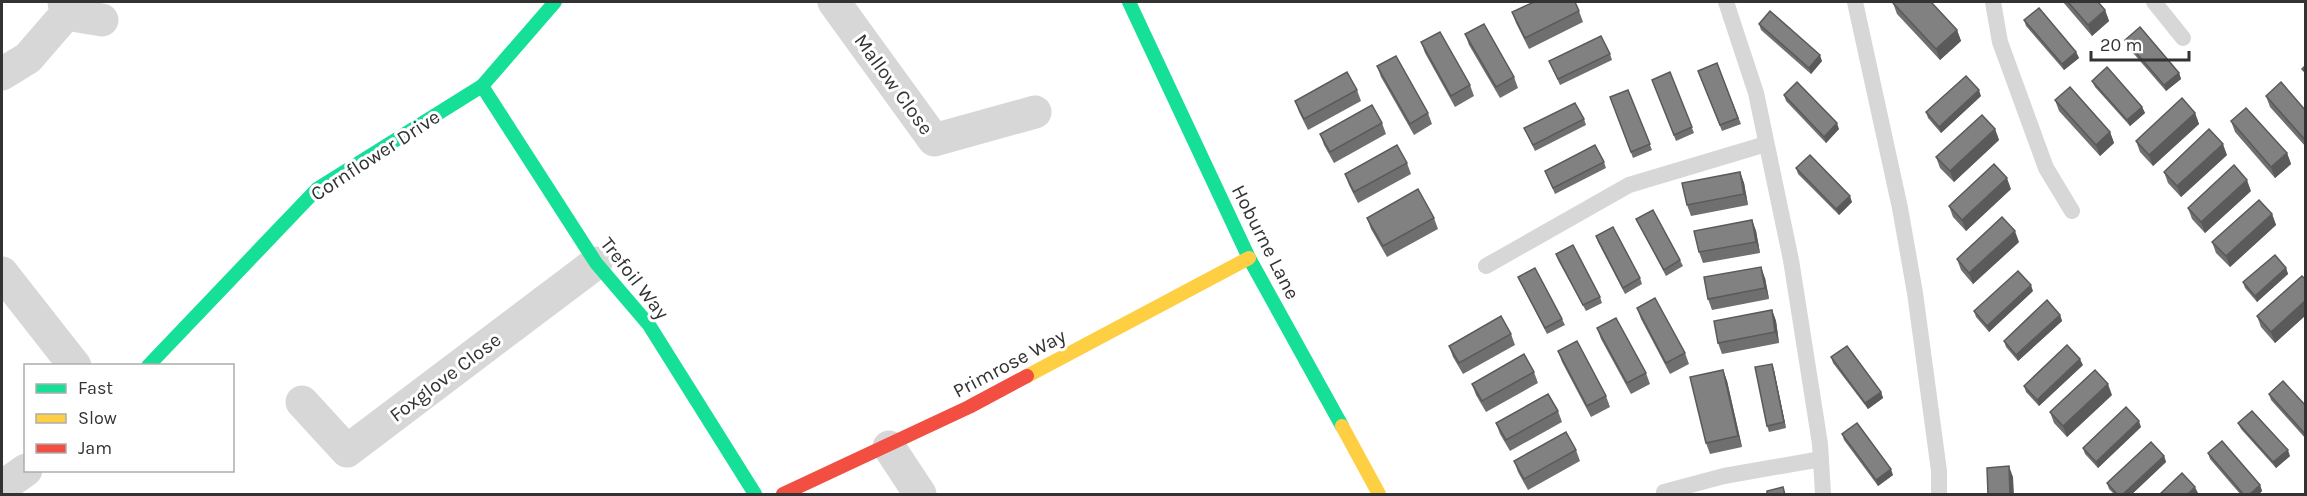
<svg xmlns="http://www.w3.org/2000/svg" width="2307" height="496" font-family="Karla,sans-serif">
<rect width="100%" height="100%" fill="#fff"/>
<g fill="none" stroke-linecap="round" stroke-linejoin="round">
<g stroke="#d7d7d7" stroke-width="16">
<path d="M1726,2L1756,93L1791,260L1820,444L1823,494"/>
<path d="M1855,2L1900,208L1915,293L1939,471V494"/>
<path d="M1993,2L2000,42L2046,168L2072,211"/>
<path d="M2154,2L2183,38"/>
<path d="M1486,266L1629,185L1766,144"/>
<path d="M1664,492L1724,476L1821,459"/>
</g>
<g stroke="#d7d7d7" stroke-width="33">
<path d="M834,2L934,140L1035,112"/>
<path d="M66,14L102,20"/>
<path d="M2,74L28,58L66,14L64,2"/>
<path d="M2,273L75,366"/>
<path d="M302,402L347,451L596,263"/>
<path d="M889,447L920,494"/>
<path d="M2,487L26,470"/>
</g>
<g stroke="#16e098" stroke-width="14">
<path d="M1129,2L1249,258L1342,426"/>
<path d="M482,86L596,263L649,325L755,494"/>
<path d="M148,366L317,189L482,86L555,2"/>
</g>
<g stroke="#ffcf43" stroke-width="14">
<path d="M1027,376L1249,258"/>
<path d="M1342,426L1379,494"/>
</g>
<path stroke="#f24e42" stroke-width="14" d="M783,494L969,407L1027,376"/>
</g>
<g fill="#6f6f6f">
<path d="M2063,2H2098L2105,10L2109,21L2092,36Z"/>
<path d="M1893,3L1957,30L1961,41L1940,60L1897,14Z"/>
<path d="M1579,11L1583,22L1529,49L1516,23L1512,12Z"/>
<path d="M2024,20L2076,52L2079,58L2064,70L2026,26Z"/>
<path d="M1759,24L1822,61L1811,74L1761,30Z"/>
<path d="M1465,34L1514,77L1518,88L1500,98L1469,45Z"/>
<path d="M2125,40L2179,73L2181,79L2166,91L2127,46Z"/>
<path d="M1421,42L1470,85L1474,96L1455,107L1425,53Z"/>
<path d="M1610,54L1612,60L1560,85L1549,61Z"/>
<path d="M1717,63L1741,124L1722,131L1698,71Z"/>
<path d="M1377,66L1428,113L1432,124L1414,135L1381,77Z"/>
<path d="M1670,72L1694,133L1676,141L1652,80Z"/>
<path d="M2092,81L2142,107L2145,113L2130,126L2095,87Z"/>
<path d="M1357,90L1361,101L1308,130L1299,112L1295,101Z"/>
<path d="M1628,90L1652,150L1633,158L1610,97Z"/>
<path d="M1784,95L1839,129L1826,143L1786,101Z"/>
<path d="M1981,96L1941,133L1928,118L1926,112Z"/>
<path d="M2266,96L2306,111V147L2270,107Z"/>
<path d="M2055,100L2110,132L2114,143L2100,156L2059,111Z"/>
<path d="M2195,113L2199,124L2153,166L2140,152L2136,141Z"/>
<path d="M1584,119L1586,125L1535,151L1524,128Z"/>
<path d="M2231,121L2287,153L2291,164L2275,178L2235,132Z"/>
<path d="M1382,123L1386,134L1334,163L1324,145L1320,134Z"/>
<path d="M1995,129L1999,140L1954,182L1940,168L1936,157Z"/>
<path d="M2227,155L2181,197L2168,183L2164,172Z"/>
<path d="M1604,162L1606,168L1555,194L1545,171Z"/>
<path d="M1407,163L1411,174L1358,203L1349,185L1345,174Z"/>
<path d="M1796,168L1852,202L1839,215L1798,174Z"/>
<path d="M1740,172L1744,183L1748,205L1691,216L1687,205Z"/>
<path d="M2011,189L1966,231L1953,217L1949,206Z"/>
<path d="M2251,191L2205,233L2192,219L2188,208Z"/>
<path d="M2272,214L2276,225L2230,267L2216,253L2212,242Z"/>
<path d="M1367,218H1434L1438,229L1387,257L1371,229Z"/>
<path d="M1636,219L1680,260L1683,266L1666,276L1639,225Z"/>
<path d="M1752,220L1756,231L1760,253L1703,263L1699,252Z"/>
<path d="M1596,236L1640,278L1642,284L1625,294L1598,242Z"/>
<path d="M2019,242L1973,284L1961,270L1957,259Z"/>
<path d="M1556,254L1600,297L1602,303L1586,311L1558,260Z"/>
<path d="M2286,268L2288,274L2257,302L2245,288L2243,282Z"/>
<path d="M1518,277L1562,319L1565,325L1547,334L1521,283Z"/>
<path d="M1765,278L1769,299L1712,310L1708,299Z"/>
<path d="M2306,280V315L2275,343L2261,327L2257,316Z"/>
<path d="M2033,291L1989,332L1976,317L1974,311Z"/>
<path d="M1637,308L1685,353L1689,364L1670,374L1641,319Z"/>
<path d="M1772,310L1776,321L1779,343L1722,354L1718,343Z"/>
<path d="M2060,315L2062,321L2018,361L2006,347L2004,341Z"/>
<path d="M1597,328L1646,373L1650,384L1631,394L1601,339Z"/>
<path d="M1511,334L1515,345L1463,374L1453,357L1449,346Z"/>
<path d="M1558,351L1606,396L1610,407L1591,417L1562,362Z"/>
<path d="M1831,357L1881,392L1883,398L1868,409L1833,363Z"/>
<path d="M2083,365L2039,406L2026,392L2024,386Z"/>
<path d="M1723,370L1727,381L1742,447L1710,454L1706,443Z"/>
<path d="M1774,370L1786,428L1769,432L1767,426Z"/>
<path d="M1534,372L1538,383L1486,412L1476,395L1472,384Z"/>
<path d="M2269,394L2306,406V439L2271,400Z"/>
<path d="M2112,395L2067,437L2054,423L2050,412Z"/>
<path d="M1558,411L1562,422L1510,451L1500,434L1496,423Z"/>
<path d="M2238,423L2290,456L2276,468L2241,429Z"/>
<path d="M2141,427L2098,468L2085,454L2083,448Z"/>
<path d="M1842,434L1893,475L1878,486L1844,440Z"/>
<path d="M1576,450L1580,461L1528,490L1518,472L1514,461Z"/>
<path d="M2208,453L2260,485L2262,491L2258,495H2241L2210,459Z"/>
<path d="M2164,456L2166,462L2131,495H2115L2109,489L2107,483Z"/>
</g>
<g fill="#5a5a5a">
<path d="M2105,10L2109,21L2092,36L2088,25Z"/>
<path d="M1957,30L1961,41L1940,60L1936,49Z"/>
<path d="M2076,52L2079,58L2064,70L2062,64Z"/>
<path d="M1820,55L1822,61L1811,74L1809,68Z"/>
<path d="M2179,73L2181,79L2166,91L2164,85Z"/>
<path d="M1979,90L1981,96L1941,133L1939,127Z"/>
<path d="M2142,107L2145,113L2130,126L2127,120Z"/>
<path d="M2195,113L2199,124L2153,166L2149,155Z"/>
<path d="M1837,123L1839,129L1826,143L1824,137Z"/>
<path d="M1995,129L1999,140L1954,182L1950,171Z"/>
<path d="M2110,132L2114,143L2100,156L2096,145Z"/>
<path d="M2223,144L2227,155L2181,197L2177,186Z"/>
<path d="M2287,153L2291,164L2275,178L2271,167Z"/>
<path d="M1740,172L1744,183L1748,205L1744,194Z"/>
<path d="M2007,178L2011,189L1966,231L1962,220Z"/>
<path d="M2247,180L2251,191L2205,233L2201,222Z"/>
<path d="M1850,196L1852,202L1839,215L1836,209Z"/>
<path d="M2272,214L2276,225L2230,267L2226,256Z"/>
<path d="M1752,220L1756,231L1760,253L1756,242Z"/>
<path d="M2015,231L2019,242L1973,284L1969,273Z"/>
<path d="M1761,267L1765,278L1769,299L1765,288Z"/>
<path d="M2286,268L2288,274L2257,302L2255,296Z"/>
<path d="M2031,285L2033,291L1989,332L1987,326Z"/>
<path d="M2306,300V315L2275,343L2271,332Z"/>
<path d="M1772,310L1776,321L1779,343L1775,332Z"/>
<path d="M2060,315L2062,321L2018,361L2016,355Z"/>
<path d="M2080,359L2083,365L2039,406L2037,400Z"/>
<path d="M1772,364L1774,370L1786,428L1784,422Z"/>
<path d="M1723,370L1727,381L1742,447L1738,436Z"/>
<path d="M2108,384L2112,395L2067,437L2063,426Z"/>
<path d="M1881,392L1883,398L1868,409L1865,403Z"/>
<path d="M2139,421L2141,427L2098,468L2096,462Z"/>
<path d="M2288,450L2290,456L2276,468L2273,462Z"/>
<path d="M2164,456L2166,462L2131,495H2122Z"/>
<path d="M2009,466L2013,477L2014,495H2010Z"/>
<path d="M1891,469L1893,475L1878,486L1876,480Z"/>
<path d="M2260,485L2262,491L2258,495H2249Z"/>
<path d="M2195,487L2198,493L2196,495H2187Z"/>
</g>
<g fill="#818181" stroke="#5a5a5a" stroke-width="1.5">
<path d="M1534,2H1575L1579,11L1525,38L1512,12Z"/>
<path d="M1894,2H1931L1957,30L1936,49L1893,3Z"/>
<path d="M2068,2H2098L2105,10L2088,25Z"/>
<path d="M2039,8L2076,52L2062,64L2024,20Z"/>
<path d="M1770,11L1820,55L1809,68L1759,24Z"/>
<path d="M1484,24L1514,77L1496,87L1465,34Z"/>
<path d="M2140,27L2179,73L2164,85L2125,40Z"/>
<path d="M1440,32L1470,85L1451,96L1421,42Z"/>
<path d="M1601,36L1610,54L1558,79L1549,61Z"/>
<path d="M1396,56L1428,113L1410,124L1377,66Z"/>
<path d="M1717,63L1738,118L1720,125L1698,71Z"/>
<path d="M2306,65V73L2302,69Z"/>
<path d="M2107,67L2142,107L2127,120L2092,81Z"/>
<path d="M1347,72L1357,90L1304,119L1295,101Z"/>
<path d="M1670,72L1692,127L1674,135L1652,80Z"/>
<path d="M1966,76L1979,90L1939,127L1926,112Z"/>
<path d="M1797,82L1837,123L1824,137L1784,95Z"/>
<path d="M2281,82L2306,111V141L2266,96Z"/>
<path d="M2070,87L2110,132L2096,145L2055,100Z"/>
<path d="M1628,90L1650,144L1631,152L1610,97Z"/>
<path d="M2182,98L2195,113L2149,155L2136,141Z"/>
<path d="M1575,103L1584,119L1533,145L1524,128Z"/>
<path d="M1372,105L1382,123L1330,152L1320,134Z"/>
<path d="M2246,108L2287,153L2271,167L2231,121Z"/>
<path d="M1982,115L1995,129L1950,171L1936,157Z"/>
<path d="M2209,129L2223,144L2177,186L2164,172Z"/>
<path d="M1397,145L1407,163L1354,192L1345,174Z"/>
<path d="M1595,145L1604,162L1553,188L1545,171Z"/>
<path d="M1810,155L1850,196L1836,209L1796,168Z"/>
<path d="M1994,164L2007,178L1962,220L1949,206Z"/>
<path d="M2234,165L2247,180L2201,222L2188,208Z"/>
<path d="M1740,172L1744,194L1687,205L1682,183Z"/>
<path d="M1418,189L1434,218L1383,246L1367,218Z"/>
<path d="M2259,200L2272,214L2226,256L2212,242Z"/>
<path d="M1653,210L1680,260L1664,270L1636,219Z"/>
<path d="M2002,217L2015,231L1969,273L1957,259Z"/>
<path d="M1752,220L1756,242L1699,252L1694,231Z"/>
<path d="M1613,227L1640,278L1623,288L1596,236Z"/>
<path d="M1573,245L1600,297L1583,305L1556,254Z"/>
<path d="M2275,255L2286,268L2255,296L2243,282Z"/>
<path d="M1761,267L1765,288L1708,299L1704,277Z"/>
<path d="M1535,268L1562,319L1545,328L1518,277Z"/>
<path d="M2018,271L2031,285L1987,326L1974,311Z"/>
<path d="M2302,276L2306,280V300L2271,332L2257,316Z"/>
<path d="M1655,298L1685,353L1666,363L1637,308Z"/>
<path d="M2047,300L2060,315L2016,355L2004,341Z"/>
<path d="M1772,310L1775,332L1718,343L1714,321Z"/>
<path d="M1501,316L1511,334L1459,363L1449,346Z"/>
<path d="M1616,318L1646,373L1627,383L1597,328Z"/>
<path d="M1577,341L1606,396L1587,406L1558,351Z"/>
<path d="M2067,345L2080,359L2037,400L2024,386Z"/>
<path d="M1847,346L1881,392L1865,403L1831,357Z"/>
<path d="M1524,354L1534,372L1482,401L1472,384Z"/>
<path d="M1772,364L1784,422L1767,426L1755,367Z"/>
<path d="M1723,370L1738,436L1706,443L1690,377Z"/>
<path d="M2095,370L2108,384L2063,426L2050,412Z"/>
<path d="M2283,381L2306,406V435L2269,394Z"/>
<path d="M1548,394L1558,411L1506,440L1496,423Z"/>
<path d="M2126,407L2139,421L2096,462L2083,448Z"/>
<path d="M2252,411L2288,450L2273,462L2238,423Z"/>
<path d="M1857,423L1891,469L1876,480L1842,434Z"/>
<path d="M1566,432L1576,450L1524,479L1514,461Z"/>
<path d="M2222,441L2260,485L2249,495H2244L2208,453Z"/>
<path d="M2151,442L2164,456L2122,495H2118L2107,483Z"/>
<path d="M2009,466L2010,495H1988L1987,468Z"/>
<path d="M2182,473L2195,487L2187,495H2159Z"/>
<path d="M1783,487L1785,495H1767V491Z"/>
</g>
<g text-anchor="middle" stroke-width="6" stroke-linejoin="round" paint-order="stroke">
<g font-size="20" fill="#333" stroke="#fff">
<text transform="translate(894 84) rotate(54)" y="7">Mallow Close</text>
<text transform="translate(375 155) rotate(-33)" y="7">Cornflower Drive</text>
<text transform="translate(1266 242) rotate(63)" y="7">Hoburne Lane</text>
<text transform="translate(635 278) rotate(52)" y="7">Trefoil Way</text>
<text transform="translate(1009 363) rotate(-28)" y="7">Primrose Way</text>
<text transform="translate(445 377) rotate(-37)" y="7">Foxglove Close</text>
</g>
</g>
<rect width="2307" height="496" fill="none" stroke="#333333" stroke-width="6"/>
<rect x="24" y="364" width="210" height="108" fill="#ffffff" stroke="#adadad" stroke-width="1.5"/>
<rect x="36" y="384" width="30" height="9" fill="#16e098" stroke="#adadad" stroke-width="1.5"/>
<text x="78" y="394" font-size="18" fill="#333333">Fast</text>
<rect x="36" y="414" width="30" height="9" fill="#ffcf43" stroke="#adadad" stroke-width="1.5"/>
<text x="78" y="424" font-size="18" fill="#333333">Slow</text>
<rect x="36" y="444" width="30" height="9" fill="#f24e42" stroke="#adadad" stroke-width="1.5"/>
<text x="78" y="454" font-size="18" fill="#333333">Jam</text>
<path d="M2091 51v9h98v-9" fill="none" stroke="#333333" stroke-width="3"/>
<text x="2100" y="51" font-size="18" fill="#333333" stroke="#ffffff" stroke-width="4.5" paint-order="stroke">20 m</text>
</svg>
